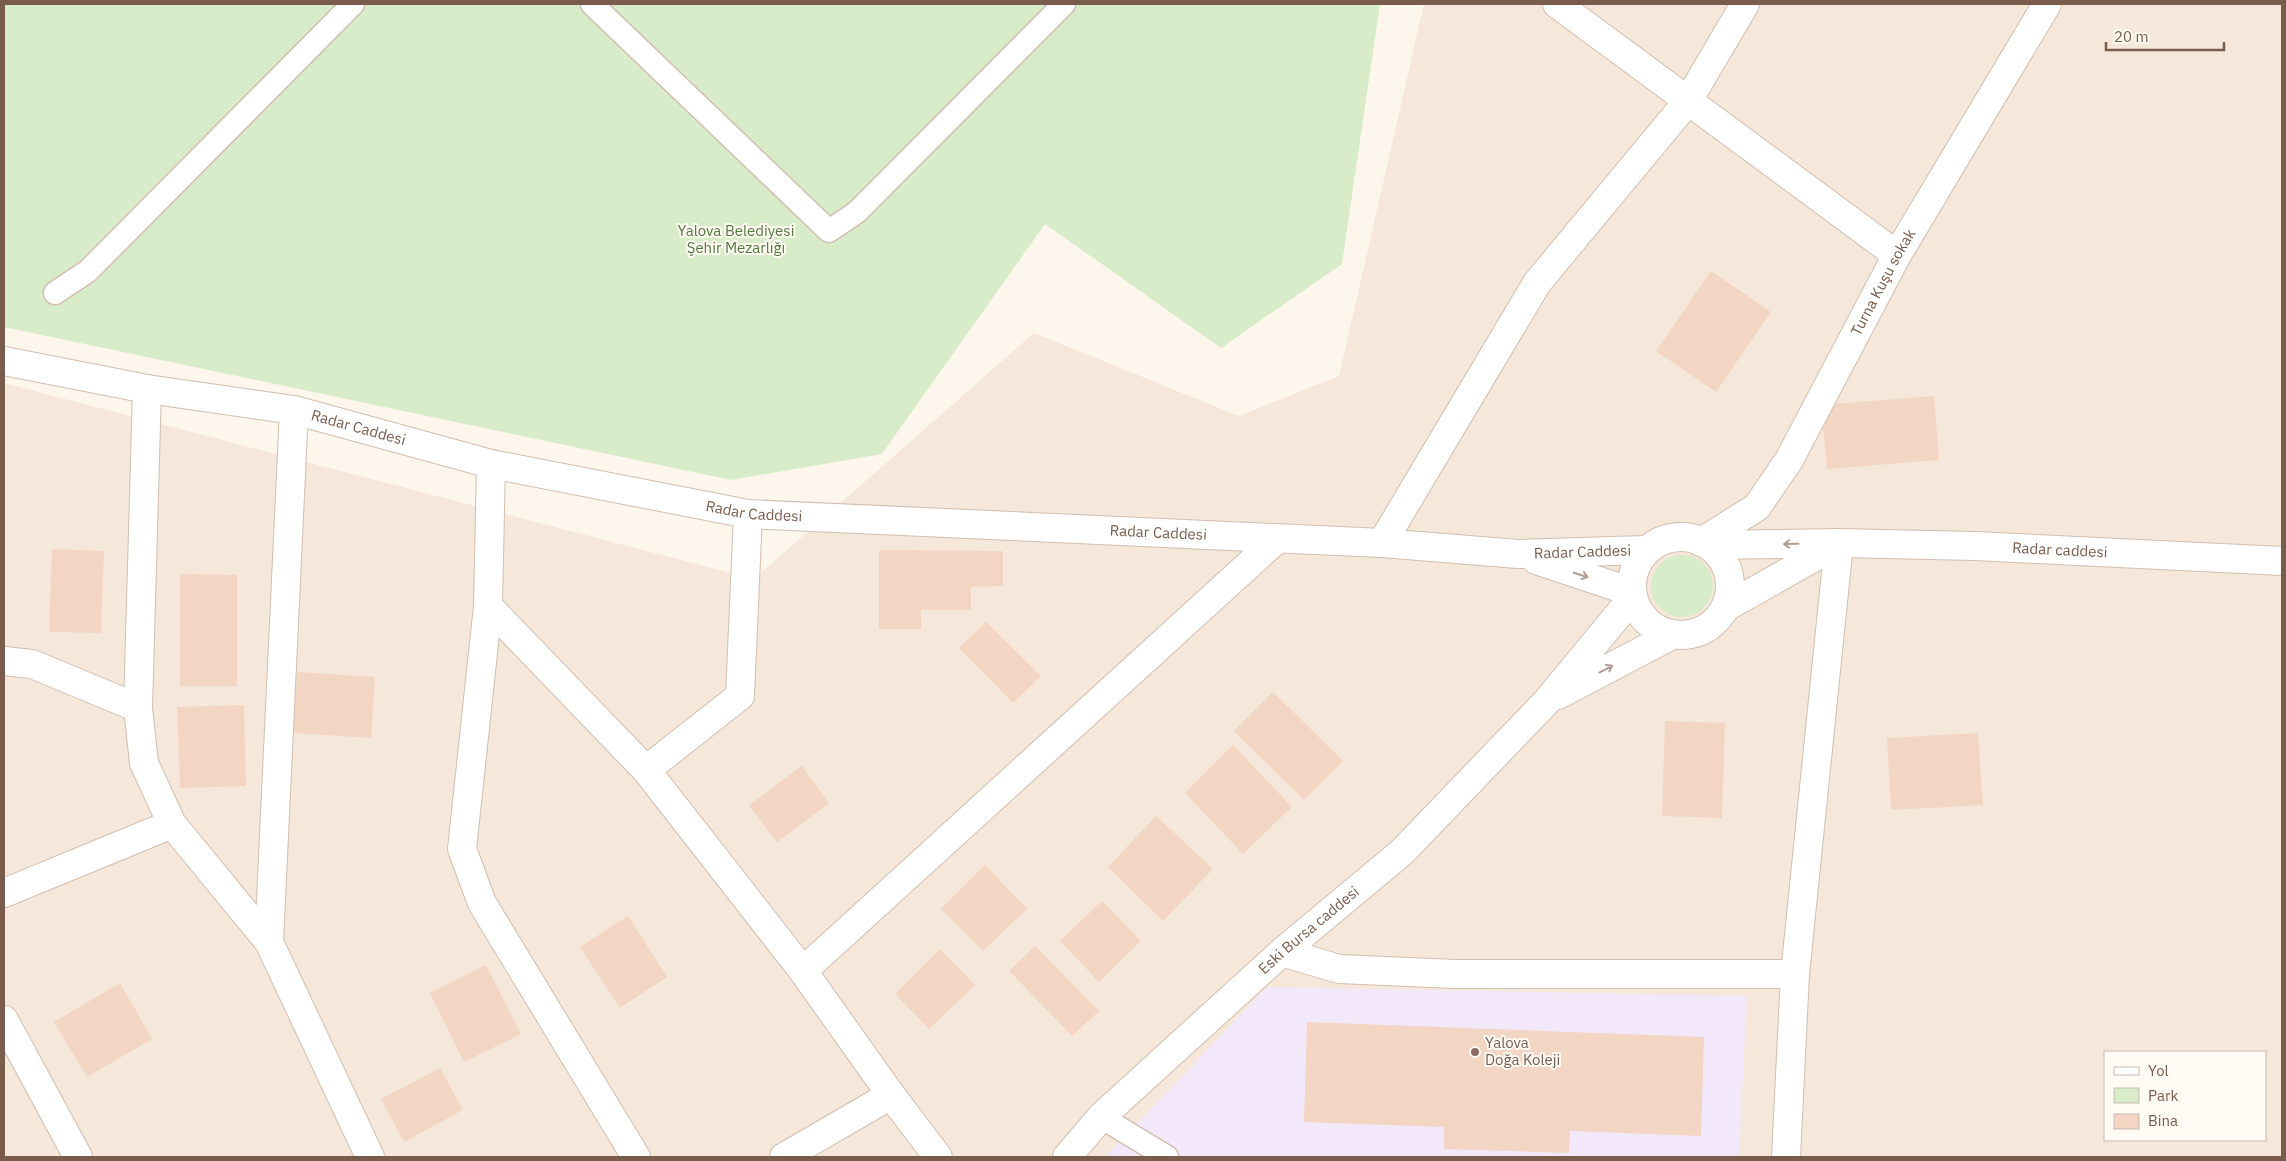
<svg xmlns="http://www.w3.org/2000/svg" width="2286" height="1161" font-family="'IBM Plex Sans',sans-serif">
<rect width="100%" height="100%" fill="#fdf6ec"/>
<path fill="#f5e8da" fill-rule="evenodd" d="M1424,4H2282V1157H4V383L754,579L1034,333L1239,416L1339,376ZM2105,1052H2265V1140H2105Z"/>
<path fill="#f3e8fa" d="M1267,987L1747,996L1739,1157H1105Z"/>
<g fill="#d8ecc9">
<path d="M4,4H1380L1342,264L1221,348L1045,224L882,454L731,480L4,327Z"/>
<circle cx="1682" cy="586" r="31"/>
</g>
<g fill="#f3d5c3">
<path d="M1711,271L1771,312L1716,392L1656,351Z"/>
<path d="M1934,396L1939,460L1827,469L1821,405Z"/>
<path d="M52,549L104,551L101,633L49,632Z"/>
<path d="M879,550L1003,551V586L971,587V610H921V629H879Z"/>
<path d="M180,574L237,575V686H180Z"/>
<path d="M986,622L1041,676L1013,703L959,648Z"/>
<path d="M297,672L375,677L371,738L293,733Z"/>
<path d="M1273,692L1343,761L1304,800L1234,731Z"/>
<path d="M244,705L246,786L180,788L177,707Z"/>
<path d="M1665,721L1725,723L1722,818L1662,816Z"/>
<path d="M1978,733L1983,805L1891,810L1887,738Z"/>
<path d="M1233,745L1292,807L1243,854L1185,793Z"/>
<path d="M802,766L829,803L777,842L749,805Z"/>
<path d="M1156,816L1213,869L1163,921L1108,867Z"/>
<path d="M985,865L1027,909L983,951L941,909Z"/>
<path d="M1102,901L1141,941L1099,982L1060,941Z"/>
<path d="M628,916L667,977L620,1008L580,947Z"/>
<path d="M1035,946L1099,1011L1072,1036L1009,971Z"/>
<path d="M940,949L975,985L929,1029L895,994Z"/>
<path d="M486,965L521,1034L464,1062L430,993Z"/>
<path d="M120,983L152,1039L87,1077L54,1022Z"/>
<path d="M1307,1022L1704,1037L1701,1136L1570,1131L1569,1153L1444,1149V1127L1304,1122Z"/>
<path d="M440,1068L463,1110L404,1142L381,1099Z"/>
</g>
<g fill="none" stroke-linecap="round" stroke-linejoin="round">
<defs>
<g id="service">
<path d="M592,4L829,231L857,212L1064,4"/>
<path d="M55,293L88,271L353,4"/>
<path d="M1101,1117L1167,1157"/>
</g>
<g id="minor">
<path d="M1557,4L1897,255"/>
<path id="s1" d="M4,361L147,389L294,410L491,464L748,514L1382,543L1518,554L1646,550"/>
<path d="M147,389L138,708L144,763L172,824L269,942"/>
<path d="M294,410L269,942L370,1157"/>
<path d="M491,464L488,606L462,849L482,903L636,1157"/>
<circle cx="1681" cy="586" r="49"/>
<path id="s2" d="M1701,542L1757,507L1789,460L1897,255L2047,4"/>
<path d="M1382,543L1537,283L1688,101L1745,4"/>
<path id="s3" d="M1708,545L1839,543L1975,546L2282,561"/>
<path d="M1536,560L1632,592"/>
<path d="M488,606L646,770L803,971L891,1095L938,1157"/>
<path d="M1726,607L1836,545"/>
<path d="M4,661L32,664L138,708"/>
<path d="M1558,695L1672,635"/>
<path d="M646,770L740,696L748,514"/>
<path d="M4,893L172,824"/>
<path d="M1282,952L1339,969L1455,974H1795"/>
<path d="M803,971L1277,539"/>
<path d="M4,1020L78,1157"/>
<path d="M784,1157L891,1095"/>
<path id="s4" d="M1067,1157L1101,1117L1282,952L1402,852L1548,700L1633,597"/>
<path d="M1786,1157L1795,974L1839,543"/>
</g>
</defs>
<use href="#service" stroke="#d1beb0" stroke-width="25"/>
<use href="#minor" stroke="#d1beb0" stroke-width="30"/>
<use href="#service" stroke="#fff" stroke-width="22"/>
<use href="#minor" stroke="#fff" stroke-width="28"/>
</g>
<defs><path id="oneway-shaft" d="M-6 0H5M1.5-3L5.5 0L1.5 3" fill="none" stroke-width="1.6" stroke-linecap="round" stroke-linejoin="round" transform="scale(1.25)"/></defs>
<g stroke="#af9d94">
<use href="#oneway-shaft" transform="translate(1791 544) rotate(179)"/>
<use href="#oneway-shaft" transform="translate(1581 575) rotate(18)"/>
<use href="#oneway-shaft" transform="translate(1606 669) rotate(-28)"/>
</g>
<circle fill="#8d6e63" stroke="#fffaf3" stroke-width="2" cx="1475" cy="1052" r="5"/>
<g text-anchor="middle" stroke-width="4" stroke-linejoin="round" paint-order="stroke">
<g font-size="15" fill="#537a41" stroke="#fffaf3">
<text x="736" y="236">Yalova Belediyesi<tspan x="736" dy="17">Şehir Mezarlığı</tspan></text>
</g>
<g font-size="15" fill="#7a5c4d" stroke="#fffaf3">
<text dy="5" stroke="none"><textPath href="#s2" startOffset="324">Turna Kuşu sokak</textPath></text>
<text dy="5" stroke="none"><textPath href="#s1" startOffset="361">Radar Caddesi</textPath></text>
<text dy="5" stroke="none"><textPath href="#s1" startOffset="766">Radar Caddesi</textPath></text>
<text dy="5" stroke="none"><textPath href="#s1" startOffset="1171">Radar Caddesi</textPath></text>
<text dy="5" stroke="none"><textPath href="#s3" startOffset="352">Radar caddesi</textPath></text>
<text dy="5" stroke="none"><textPath href="#s1" startOffset="1596">Radar Caddesi</textPath></text>
<text dy="5" stroke="none"><textPath href="#s4" startOffset="332">Eski Bursa caddesi</textPath></text>
</g>
<g font-size="15" fill="#785e54" stroke="#fffaf3" text-anchor="start">
<text x="1485" y="1048">Yalova<tspan x="1485" dy="17">Doğa Koleji</tspan></text>
</g>
</g>
<rect width="2286" height="1161" fill="none" stroke="#7a5c4d" stroke-width="10"/>
<rect x="2104" y="1051" width="162" height="90" fill="#fffaf3" stroke="#cabbb1"/>
<rect x="2114" y="1067" width="25" height="8" fill="#ffffff" stroke="#cabbb1"/>
<text x="2148" y="1076" font-size="15" fill="#7a5c4d">Yol</text>
<rect x="2114" y="1088" width="25" height="15" fill="#d8ecc9" stroke="#cabbb1"/>
<text x="2148" y="1101" font-size="15" fill="#7a5c4d">Park</text>
<rect x="2114" y="1114" width="25" height="15" fill="#f3d5c3" stroke="#cabbb1"/>
<text x="2148" y="1126" font-size="15" fill="#7a5c4d">Bina</text>
<path d="M2106 42v8h118v-8" fill="none" stroke="#7a5c4d" stroke-width="2.5"/>
<text x="2114" y="42" font-size="15" fill="#7a5c4d" stroke="#fffaf3" stroke-width="4" paint-order="stroke">20 m</text>
</svg>
